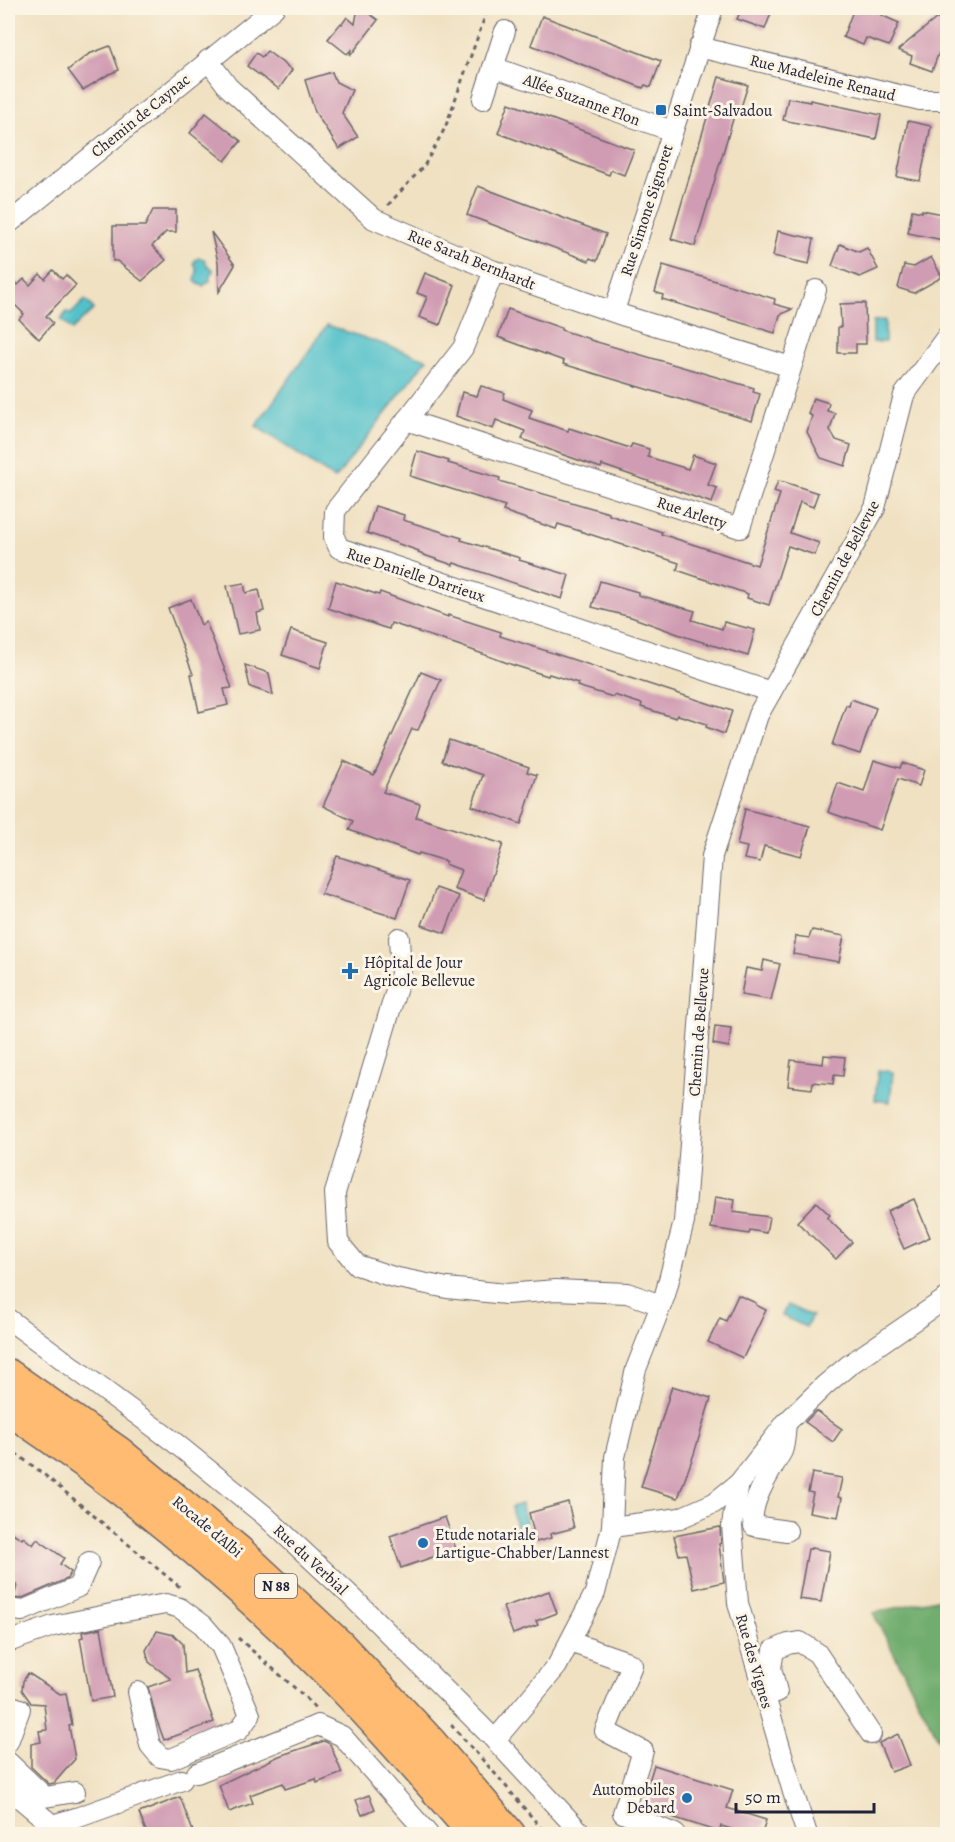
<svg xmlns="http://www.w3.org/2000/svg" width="955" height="1842" font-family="Alegreya,serif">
<rect width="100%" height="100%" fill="#fcf5e5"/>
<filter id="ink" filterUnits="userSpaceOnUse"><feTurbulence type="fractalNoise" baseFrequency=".0167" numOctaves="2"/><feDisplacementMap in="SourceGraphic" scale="12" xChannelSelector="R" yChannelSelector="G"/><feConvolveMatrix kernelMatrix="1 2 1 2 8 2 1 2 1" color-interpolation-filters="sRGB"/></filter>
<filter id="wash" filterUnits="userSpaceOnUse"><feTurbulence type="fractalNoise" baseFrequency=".008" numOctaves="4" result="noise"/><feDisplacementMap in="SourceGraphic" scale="24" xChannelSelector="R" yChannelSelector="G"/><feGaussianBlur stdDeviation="1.35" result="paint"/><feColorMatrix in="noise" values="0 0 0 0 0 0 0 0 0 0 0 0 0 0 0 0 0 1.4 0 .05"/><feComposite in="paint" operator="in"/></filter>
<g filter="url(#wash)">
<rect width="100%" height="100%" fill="#f0e1c2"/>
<path fill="#71ad6e" stroke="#4a6854" stroke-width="1.5" d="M941,1598L948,1623L947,1756L873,1613Z"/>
<g fill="#53c1ca" stroke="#3a7282" stroke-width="1.5">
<path d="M199,258L204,259L208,266L213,269V272L210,274V281L203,286L198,284L195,280L197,271L194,264L195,260Z"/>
<path d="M85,300L94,309L72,330L61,319L67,312L71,314Z"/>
<path d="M885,320V342H873V321Z"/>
<path d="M327,325L427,359L335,479L256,426Z"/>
<path d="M878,1070L893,1072L890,1102L875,1100Z"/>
<path d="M787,1305L812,1316L806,1327L782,1316Z"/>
<path d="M521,1504L528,1528L517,1531L511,1507Z"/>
</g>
<g id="blocks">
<g fill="#d09cb3">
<path d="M358,8H373L371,15L378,20L350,56L351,50L347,54L328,39L341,23L342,24L347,17L355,24Z"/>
<path d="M742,8H773L765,29L737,19Z"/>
<path d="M854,8H870L882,12L881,15L899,23L889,46L866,38L863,45L843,37Z"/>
<path d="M542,16L661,61L651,87L645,85L643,88L531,45Z"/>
<path d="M937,18L948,31V39L942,44L932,71L910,63L912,56L898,50Z"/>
<path d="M110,46L119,70L109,74L83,90L68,70L89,54Z"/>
<path d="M267,51L292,70L279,89L247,66L256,53L262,57Z"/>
<path d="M332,72L336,82L352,90L342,113L358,137L339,149L315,112L305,80Z"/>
<path d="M719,77L748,85L741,107L737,106L695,246L671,239Z"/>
<path d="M788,98L810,102V100L881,115L876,139L783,120Z"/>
<path d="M509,103L634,150L624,175L611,170L609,175L498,133Z"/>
<path d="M206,113L241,141L225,161L190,133Z"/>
<path d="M908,121L931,126L920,181L897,177Z"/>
<path d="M478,186L606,234L597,261L590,258L589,261L467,215Z"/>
<path d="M153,210H176V232H166L152,246L166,260L142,281L117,261H113V226H145Z"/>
<path d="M912,210L922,212V210L948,215V241L908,233Z"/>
<path d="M778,231L814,239L809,264L773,256Z"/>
<path d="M211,232L235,265L219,292L218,262Z"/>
<path d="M840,244L859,252L867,248L878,269L860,277L832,266Z"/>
<path d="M931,257L942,277L914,293L898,288L904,265L914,267Z"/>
<path d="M663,265L775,299L774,304L792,309L780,315L775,333L662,299L663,295L655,292Z"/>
<path d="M53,270L62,279L66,275L76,285L46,316L53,323L39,339L19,319L24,314L8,298V275L18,285L24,279L30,285L40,274L45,279Z"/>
<path d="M425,273L455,285L440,325L419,317L427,297L417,293Z"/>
<path d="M865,303L866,344H856V353H838V327H841L840,304Z"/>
<path d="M508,309L561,328V330L590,339V340L754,388L753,392L760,394L752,421L563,364L564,361L498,337Z"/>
<path d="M481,386L505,393L503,399L532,410L529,418L568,431L569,428L630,448L632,444L649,449L648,457L688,469L693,455L716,463L708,485L717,488L712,503L602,465L601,468L561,454L522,439L525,431L496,420L493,429L456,416L462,392L477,396Z"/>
<path d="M813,398L829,403L827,411L835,413L830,430L836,440L851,445L845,466L821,458L807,432L812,416L808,414Z"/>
<path d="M417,451L449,461L448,463L500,478L499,481L609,513V515L662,532L661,534L757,565L780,494L774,492L778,481L784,482L818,493L813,507L800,502L790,533L819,543L815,555L788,546L769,605L747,598L748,594L677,570L679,563L558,524L556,529L503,511L505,506L410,476Z"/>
<path d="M375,506L404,515L403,520L462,538L461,540L520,558L519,560L569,575L562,599L454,563L453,565L418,553L419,551L367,533Z"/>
<path d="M336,581L379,595L380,592L448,617V615L501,632L500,636L732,711L724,734L706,727L707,724L678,715L676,718L641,707L642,704L614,695L613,697L577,686L578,683L549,674L548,676L513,665L458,645L391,623L389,629L382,627L328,608Z"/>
<path d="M600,581L638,592V595L695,611L692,620L722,629L724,622L755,630L748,656L686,637L631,617L592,607Z"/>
<path d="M244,583L246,593L259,590L264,611L257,613L260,630L238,634L227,586Z"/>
<path d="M191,599L201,625L206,622L232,688L224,689L228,705L199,712L191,674H193L168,608Z"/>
<path d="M291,630L328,642L320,668L282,655Z"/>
<path d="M245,665L269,673L273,695L250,687Z"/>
<path d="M421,672L441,680L418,730L412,729L383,792L420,804L416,817L503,844L484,900L454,889L461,870L445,864L446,861L419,853L418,855L349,830L353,821L323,806L344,761L374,775Z"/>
<path d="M851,699L876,708L860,754L832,745L846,705L849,706Z"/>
<path d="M449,740L529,767L527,772L537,775L521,824L472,806L483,775L442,761Z"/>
<path d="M874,760L900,768L902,763L924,770L919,786L898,779L880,830L828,812L838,783L864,792Z"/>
<path d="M745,809L810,826L801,856L764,846L760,862L744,859L747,847L737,845Z"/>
<path d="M337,856L410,880L397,918L321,894Z"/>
<path d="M436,888L459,896L445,933L422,925Z"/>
<path d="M812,930L844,936L839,962L793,954L796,936L809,938Z"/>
<path d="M764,960L780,964L771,1000L741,995L746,968L762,971Z"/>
<path d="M715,1026L731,1028L729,1047L713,1044Z"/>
<path d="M824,1055L845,1057L843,1076L834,1075L833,1084L813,1082L812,1089L788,1086L791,1060L823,1064Z"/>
<path d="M715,1197L735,1200L733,1212L769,1217L766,1233L750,1230L749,1234L711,1228Z"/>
<path d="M914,1199L930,1237L904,1249L887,1211Z"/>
<path d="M816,1202L830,1215L827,1218L852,1242L836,1259L797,1222Z"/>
<path d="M738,1295L756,1303V1305L766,1310L743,1358L708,1342L720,1318L726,1321Z"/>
<path d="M672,1386L711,1398L694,1454L678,1498L641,1487Z"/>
<path d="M816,1411L842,1429L833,1442L805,1422Z"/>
<path d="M812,1473L842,1478L838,1497L842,1498L838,1517L809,1512L813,1493L808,1492Z"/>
<path d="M568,1502L574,1528L550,1534L551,1538L536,1542L529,1513Z"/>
<path d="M445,1517L456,1549L401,1568L390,1536Z"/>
<path d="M720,1527L721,1543L719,1544L724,1582L694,1589L686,1554L679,1555L674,1536Z"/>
<path d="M8,1530L22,1539L23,1537L33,1545L37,1539L64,1558L60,1564L71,1572L67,1579L20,1599L14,1598L17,1585L8,1577Z"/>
<path d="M811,1548L830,1551L821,1602L799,1599L808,1549H811Z"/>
<path d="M549,1591L557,1613L536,1621L538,1625L513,1634L503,1607Z"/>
<path d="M101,1628L113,1697L91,1701L80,1638L83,1637L82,1632Z"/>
<path d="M157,1631L174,1635L183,1644L185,1673L195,1670L214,1722L164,1740L156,1718L148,1687L171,1679L149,1662L146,1650Z"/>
<path d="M28,1673L60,1694L66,1693L72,1725L69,1726L75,1759L54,1783L49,1784L31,1767V1744L41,1742L39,1731L47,1730L44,1704L31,1703L22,1690L23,1681Z"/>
<path d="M898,1734L910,1765L891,1772L879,1743Z"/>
<path d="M324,1741L330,1744L342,1773L317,1783L316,1779L285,1789L283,1783L250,1795L253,1803L229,1812L219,1785L279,1756Z"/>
<path d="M654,1765L733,1790L727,1808L766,1820L762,1834H748L721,1826L719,1832L641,1807Z"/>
<path d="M369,1795L375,1809L362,1815L356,1800Z"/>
<path d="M180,1797L194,1834H147L139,1813Z"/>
</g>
</g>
</g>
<g filter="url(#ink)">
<use href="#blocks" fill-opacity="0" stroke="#6a656a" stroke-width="1.5"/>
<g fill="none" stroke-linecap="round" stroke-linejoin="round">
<defs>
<g id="minor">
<path d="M699,47L920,100H948"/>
<path d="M208,60L228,87L374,219L494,271L625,316L791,367"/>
<path d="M493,67L672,131"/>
<path d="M483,99L505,31"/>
<path d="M8,224L274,8"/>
<path d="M494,271L463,348L335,511L334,537L339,548L771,692"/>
<path d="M614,311L713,8"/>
<path d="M406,420L740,528L816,290"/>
<path d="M399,938L401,974L335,1193L338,1242L357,1265L393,1277L447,1288L506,1294L556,1290L627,1293L661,1305"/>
<path d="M8,1319L174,1442L264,1515L352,1597L495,1740L582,1834"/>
<path d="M786,1423C785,1432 785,1444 782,1451C772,1470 747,1504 754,1526L787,1531"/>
<path d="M739,1483L732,1525L738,1603L793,1792L807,1834"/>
<path d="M612,1527L680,1518L714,1503L739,1483L786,1423L825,1385L849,1365L948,1297"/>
<path d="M8,1609L22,1611L78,1587L89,1562"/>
<path d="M8,1642L53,1626L121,1612L166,1604L180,1608L203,1625L221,1646L250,1715L239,1730L171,1759L160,1757L150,1745L138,1692"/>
<path d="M570,1642L625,1661L632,1665L605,1731L643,1751L623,1813L675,1834"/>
<path d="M777,1692L771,1668L774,1650L788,1644L800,1642L817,1653L871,1734"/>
<path d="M8,1705L20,1709L8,1742"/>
<path d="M495,1740L557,1666L595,1593L612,1527L615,1457L636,1369L665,1295L684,1222L712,856L758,715L875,508L904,395L948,335"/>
<path d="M8,1762L45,1797L75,1792"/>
<path d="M197,1773L318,1725L342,1736L428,1834"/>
<path d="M8,1788L52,1825L79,1817L182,1780"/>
</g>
<g id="highway">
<path d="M8,1374L119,1452L239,1551L340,1645L431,1742L510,1834"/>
<path d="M8,1409C126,1488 236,1580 337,1682C385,1731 429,1783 474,1834"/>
</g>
</defs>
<use href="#minor" stroke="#6a656a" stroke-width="22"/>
<use href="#highway" stroke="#6a656a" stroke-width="33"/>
<g stroke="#6a656a" stroke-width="3" stroke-dasharray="4.5 4.5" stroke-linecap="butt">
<path d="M388,205L424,166L445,128L488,8"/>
<path d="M8,1448L41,1472L181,1588"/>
<path d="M238,1638L305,1697L315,1708"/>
<path d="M451,1725L499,1778L546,1834"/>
</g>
<use href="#minor" stroke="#fff" stroke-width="20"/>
<use href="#highway" stroke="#ffbb71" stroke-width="30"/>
</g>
</g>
<g fill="#1f6fb2" stroke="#fcf5e5" stroke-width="2">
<rect x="655" y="104" width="12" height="12" rx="3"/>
<path d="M347 962h6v6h6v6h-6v6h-6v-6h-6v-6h6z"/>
<circle cx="423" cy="1543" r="6"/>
<circle cx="687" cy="1798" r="6"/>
</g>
<g text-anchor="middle" stroke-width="6" stroke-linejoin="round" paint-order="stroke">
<rect fill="#fcf5e5" stroke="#63616e" stroke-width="1.5" x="255" y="1574" width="42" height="24" rx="4.5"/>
<g font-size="15" font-weight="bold" fill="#22223b">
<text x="276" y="1591">N 88</text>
</g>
<g font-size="16" fill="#22223b" stroke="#fcf5e5">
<text transform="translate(823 77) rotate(14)" y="6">Rue Madeleine Renaud</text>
<text transform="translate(582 99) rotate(20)" y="6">Allée Suzanne Flon</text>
<text transform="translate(140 115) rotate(-39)" y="6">Chemin de Caynac</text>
<text transform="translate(646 210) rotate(-72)" y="6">Rue Simone Signoret</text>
<text transform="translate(472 259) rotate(22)" y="6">Rue Sarah Bernhardt</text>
<text transform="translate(692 512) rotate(18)" y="6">Rue Arletty</text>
<text transform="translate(844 558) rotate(-62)" y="6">Chemin de Bellevue</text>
<text transform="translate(416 574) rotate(18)" y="6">Rue Danielle Darrieux</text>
<text transform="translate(698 1032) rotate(-86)" y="6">Chemin de Bellevue</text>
<text transform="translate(208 1526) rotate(40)" y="6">Rocade d'Albi</text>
<text transform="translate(311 1559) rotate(43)" y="6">Rue du Verbial</text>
<text transform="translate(755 1661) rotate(74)" y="6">Rue des Vignes</text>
</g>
<g font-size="16" fill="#22223b" stroke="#fcf5e5" text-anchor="start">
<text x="673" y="116">Saint-Salvadou</text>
<text x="364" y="968">Hôpital de Jour<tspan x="364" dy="18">Agricole Bellevue</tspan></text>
<text x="435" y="1540">Etude notariale<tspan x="435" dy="18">Lartigue-Chabber/Lannest</tspan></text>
<text x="675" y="1795" text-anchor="end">Automobiles<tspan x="675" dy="18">Debard</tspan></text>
</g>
</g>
<rect width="955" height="1842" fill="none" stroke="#fcf5e5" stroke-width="30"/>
<path d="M736 1803v9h138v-9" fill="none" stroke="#22223b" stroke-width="3"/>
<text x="745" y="1803" font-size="18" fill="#22223b" stroke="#fcf5e5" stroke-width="4.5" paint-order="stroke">50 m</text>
</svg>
